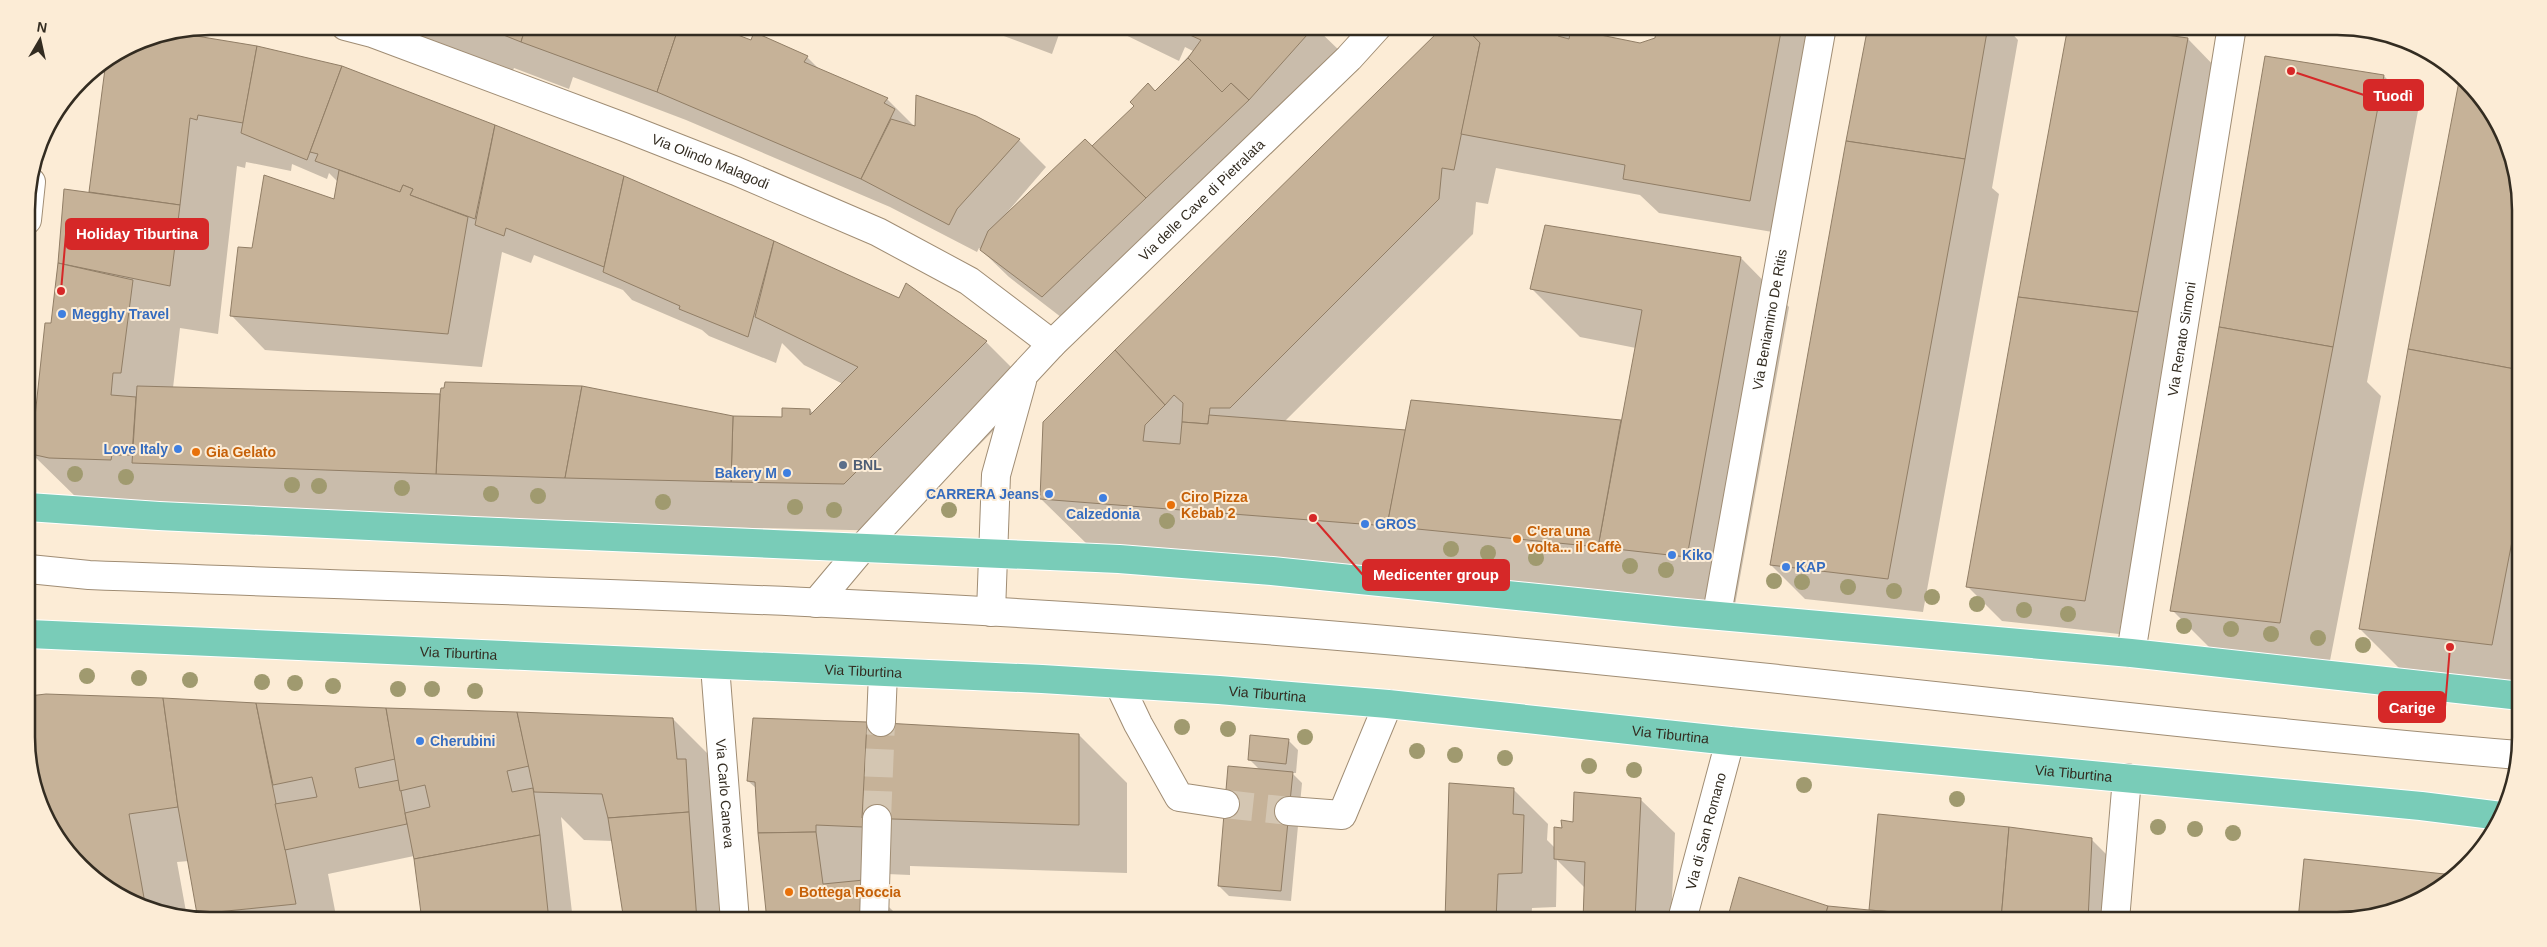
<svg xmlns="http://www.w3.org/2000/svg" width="2547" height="947" font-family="Helvetica,sans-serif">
<rect width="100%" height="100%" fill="#fcecd6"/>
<g fill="#0003" fill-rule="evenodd">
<path d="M410,26H710L752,42L807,57L820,70L887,99L916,128L1019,140L1046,167L1004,216L1005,217L1092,148L1155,92L1193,51L1185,47L1179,61L1107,26H1314L1343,54L1070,324L1009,277L979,248L977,252L890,207L686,120L573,77L569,89L514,68L509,79L433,50Z"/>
<path d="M977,26H1062L1052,54Z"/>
<path d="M1446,26H1592L1591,34L1640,44L1657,39L1659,26H1823L1784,234L1659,213L1640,195L1496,168L1488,204L1476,202L1473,234L1284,422L1407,432L1412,402L1622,421L1636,348L1580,337L1532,289L1741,258L1789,307L1735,605L1437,574L1090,547L1041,499Z"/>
<path d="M1869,26H2005L2018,40L1992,188L1999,194L1923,612L1805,599L1771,565Z"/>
<path d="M2090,26L2188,39L2222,74L2119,634L2002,621L1967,586Z"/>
<path d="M175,33L257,47L342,68L623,178L773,243L986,342L1034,390L893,531L485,522L81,502L32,454L52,324L65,190L90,193L107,61L140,40ZM246,162L291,171L292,164L327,179L329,173L338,182L335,201L253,250L231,315L265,350L482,367L502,252L531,263L534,255L623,290L632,300L702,330L709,336L776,363L782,343L804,365L843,384L814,414L810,410L783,419L173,388L180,328L218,334L237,166L245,168Z"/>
<path d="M2384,76L2418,111L2367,382L2381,396L2328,671L2220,658L2172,610Z"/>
<path d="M2461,77L2475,89L2507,140L2519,186L2521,691L2408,677L2360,629L2409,350Z"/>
<path d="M46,695L673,719L721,767L736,921H625L613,841L584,840L561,817L573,921H424L414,856L328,874L337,921L205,920L198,913L189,861L177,862L187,917L151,911L108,890L72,858L45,818L30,772L29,697Z"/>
<path d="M1079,735L1127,783V873L910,866V875L864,873L862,880L903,921H769L757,789L748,781Z"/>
<path d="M1288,740L1298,750L1296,773H1292L1302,783L1291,901L1229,896L1219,886L1260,770L1249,759Z"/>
<path d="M1513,789L1548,824L1547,840L1555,848L1563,829L1640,799L1675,833L1671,920L1584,921L1586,889L1557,860L1556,907L1532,908L1531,921H1447Z"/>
<path d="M1879,816L2091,839L2119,867L2117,920H1728L1740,879L1827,907L1870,911Z"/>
<path d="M2306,861L2454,877L2449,883L2407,907L2348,920H2299Z"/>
</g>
<g fill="#c6b298" stroke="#917e66">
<path d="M448,26H463L461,31Z"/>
<path d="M481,26H526L521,42Z"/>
<path d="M526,26H679L657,92L521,42Z"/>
<path d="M679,26H714L751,40L754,32L808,56L804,62L888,98L884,103L895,109L861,179L657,92Z"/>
<path d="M1134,26H1154L1151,34Z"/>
<path d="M1170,26H1315L1249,100L1231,83L1222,92L1188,58L1201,40Z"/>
<path d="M1444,26H1464L1480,43L1454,170L1442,168L1439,199L1230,408H1210L1208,424L1182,422L1183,403L1174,395L1165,405L1115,350Z"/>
<path d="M1464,26H1559L1558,36L1569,39L1571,29L1640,43L1655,38L1657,26H1782L1750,201L1623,179L1625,165L1461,134L1480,43Z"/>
<path d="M1868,26H1988L1965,159L1846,141Z"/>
<path d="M2068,26H2099L2188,38L2138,312L2018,297Z"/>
<path d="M178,33L257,46L243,123L198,115L197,120L190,118L180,205L89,192L106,61L140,40Z"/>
<path d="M257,46L342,66L307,160L241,133Z"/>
<path d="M2265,56L2384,75L2333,347L2219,327Z"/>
<path d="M1188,58L1222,92L1231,83L1249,100L1146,198L1092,146L1134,106L1130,102L1148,83L1155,91Z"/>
<path d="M342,66L495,125L475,219L410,195L413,189L403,185L400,192L315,161L318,154L310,152Z"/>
<path d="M2460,76L2475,89L2507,140L2519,186L2520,370L2408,349Z"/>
<path d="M916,95L976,116L1020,139L957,209L949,225L861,179L891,119L915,126Z"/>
<path d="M495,125L624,176L604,267L506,228L504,236L475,225Z"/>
<path d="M1085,139L1146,198L1042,297L980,250L988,231Z"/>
<path d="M1846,141L1965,159L1888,579L1770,565Z"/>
<path d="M339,170L400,192L403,185L413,189L410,195L468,217L448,334L230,316L238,247L252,248L264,175L334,199Z"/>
<path d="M624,176L774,241L748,337L679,309L680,306L603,272Z"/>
<path d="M64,189L180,205L170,286L58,263Z"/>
<path d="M1545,225L1741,257L1687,557L1598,547L1642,310L1530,289Z"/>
<path d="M774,241L899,298L906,283L987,341L844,484L731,482L733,416L782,417V408L810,409V415L858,367L755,317Z"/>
<path d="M58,263L133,280L121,373H113L111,395L136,397L132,455H112L111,460L49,458L31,454L45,323H51Z"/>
<path d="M2018,297L2138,312L2085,601L1966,587Z"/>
<path d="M2219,327L2333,347L2280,623L2170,611Z"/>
<path d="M2408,349L2520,370V500L2492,645L2359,629Z"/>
<path d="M1115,350L1165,405L1145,425L1143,441L1180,444L1182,422L1208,424L1209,415L1406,430L1387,526L1040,499L1043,422Z"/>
<path d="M445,382L582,386L565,478L436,474L440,394L441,388H444Z"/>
<path d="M137,386L440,394L436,474L132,463Z"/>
<path d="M582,386L733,416L731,482L565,478Z"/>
<path d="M1411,400L1621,420L1598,547L1387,526Z"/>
<path d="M46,694L163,698L178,807L129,814L146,909L108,890L72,858L45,818L30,772L29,696Z"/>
<path d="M163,698L256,703L296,904L197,914L178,807Z"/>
<path d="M256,703L386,708L395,759L355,768L359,788L399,780L407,824L285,850L275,804L317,797L312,777L273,785Z"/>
<path d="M386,708L517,712L529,766L507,771L512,792L533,788L540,835L414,859L405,813L430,807L425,785L400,791Z"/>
<path d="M517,712L673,718L677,759H686L689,812L608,818L602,794L534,792Z"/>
<path d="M753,718L867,722L863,827L816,825V832L758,833L755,782L747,781Z"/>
<path d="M867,722L1079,734V825L862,818Z"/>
<path d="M1250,735L1289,739L1286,764L1248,760Z"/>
<path d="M1228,766L1293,772L1281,891L1218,886Z"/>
<path d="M1449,783L1514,788L1513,814L1524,815L1522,873L1498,874L1496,921H1445Z"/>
<path d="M1574,792L1641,798L1635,920L1583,921L1585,862L1554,859V827L1562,828L1561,820L1573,822Z"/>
<path d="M689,812L697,921H624L608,818Z"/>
<path d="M1878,814L2009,827L2001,920L1869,910Z"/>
<path d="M2009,827L2092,838L2088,920H2001Z"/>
<path d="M816,832L823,884L864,880L862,921H767L758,833Z"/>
<path d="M540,835L549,921H422L414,859Z"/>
<path d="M2304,859L2454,875V877L2449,883L2407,907L2348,920H2298Z"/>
<path d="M1739,877L1828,906L1824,920H1727Z"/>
<path d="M1828,906L1869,910L1986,920H1824Z"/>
</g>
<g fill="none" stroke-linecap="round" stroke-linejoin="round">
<g stroke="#d4c6b2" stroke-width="28" stroke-dasharray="28 14" stroke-linecap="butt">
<path d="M1225,804L1289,811"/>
<path d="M877,819L881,722"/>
</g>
<defs>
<g id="minor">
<path id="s1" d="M345,26L372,33L624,127L736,171L878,232L969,281L1052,344"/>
<path d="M27,220L31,182"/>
<path d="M29,569L89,575C468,590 848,598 1226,627C1658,659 2087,718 2518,755"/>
<path id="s2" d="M816,603L863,547L1052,344L1349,58L1378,26"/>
<path d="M991,612L996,475L1022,381"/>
<path id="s3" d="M1717,614L1822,26"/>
<path id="s4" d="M2131,653L2232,26"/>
<path id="s5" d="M715,666L735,921"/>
<path d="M1119,684L1138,724L1179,797L1225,804"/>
<path d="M881,722L883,673"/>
<path d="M1289,811L1342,815L1388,704"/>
<path id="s6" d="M1682,920L1730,741"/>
<path d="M2115,920L2127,778"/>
<path d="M874,921L877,819"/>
</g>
<g id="major">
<path d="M28,507L159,516L474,531L1119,559L1272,571L1675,612L2131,653L2521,696"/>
<path id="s7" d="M29,634L1042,679L1219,690L1388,704L1730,741L2421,806L2501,816"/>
</g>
</defs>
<use href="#minor" stroke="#a08d74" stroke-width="30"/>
<use href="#major" stroke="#fff" stroke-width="30"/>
<use href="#minor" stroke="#fff" stroke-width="28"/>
<use href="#major" stroke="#79ccb8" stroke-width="28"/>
</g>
<g fill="#a09a6f">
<circle cx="75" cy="474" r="8"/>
<circle cx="126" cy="477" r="8"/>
<circle cx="292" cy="485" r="8"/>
<circle cx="319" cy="486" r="8"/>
<circle cx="402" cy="488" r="8"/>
<circle cx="491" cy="494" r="8"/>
<circle cx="538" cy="496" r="8"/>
<circle cx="663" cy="502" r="8"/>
<circle cx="795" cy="507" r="8"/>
<circle cx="834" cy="510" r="8"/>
<circle cx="949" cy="510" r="8"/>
<circle cx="1167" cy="521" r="8"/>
<circle cx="1451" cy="549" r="8"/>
<circle cx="1488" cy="553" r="8"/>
<circle cx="1536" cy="558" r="8"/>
<circle cx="1630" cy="566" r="8"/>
<circle cx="1666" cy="570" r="8"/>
<circle cx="1774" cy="581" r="8"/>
<circle cx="1802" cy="582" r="8"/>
<circle cx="1848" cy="587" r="8"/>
<circle cx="1894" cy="591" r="8"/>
<circle cx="1932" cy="597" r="8"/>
<circle cx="1977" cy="604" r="8"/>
<circle cx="2024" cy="610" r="8"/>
<circle cx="2068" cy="614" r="8"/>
<circle cx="2184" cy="626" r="8"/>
<circle cx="2231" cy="629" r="8"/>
<circle cx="2271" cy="634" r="8"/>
<circle cx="2318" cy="638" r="8"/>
<circle cx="2363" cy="645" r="8"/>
<circle cx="87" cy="676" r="8"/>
<circle cx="139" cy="678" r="8"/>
<circle cx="190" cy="680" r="8"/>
<circle cx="262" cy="682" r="8"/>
<circle cx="295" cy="683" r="8"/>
<circle cx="333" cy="686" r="8"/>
<circle cx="398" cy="689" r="8"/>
<circle cx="432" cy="689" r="8"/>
<circle cx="475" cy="691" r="8"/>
<circle cx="1182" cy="727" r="8"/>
<circle cx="1228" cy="729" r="8"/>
<circle cx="1305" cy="737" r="8"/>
<circle cx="1417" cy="751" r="8"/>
<circle cx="1455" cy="755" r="8"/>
<circle cx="1505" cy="758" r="8"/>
<circle cx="1589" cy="766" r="8"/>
<circle cx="1634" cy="770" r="8"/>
<circle cx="1804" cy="785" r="8"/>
<circle cx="1957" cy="799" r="8"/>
<circle cx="2158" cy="827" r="8"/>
<circle cx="2195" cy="829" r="8"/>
<circle cx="2233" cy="833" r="8"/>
</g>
<g fill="#3f7fe0" stroke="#fcecd6" stroke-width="2">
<circle cx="62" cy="314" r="5"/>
<circle cx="178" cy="449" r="5"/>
<circle cx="787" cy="473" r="5"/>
<circle cx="1049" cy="494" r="5"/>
<circle cx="1103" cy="498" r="5"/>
<circle cx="1365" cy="524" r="5"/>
<circle cx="1672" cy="555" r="5"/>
<circle cx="1786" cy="567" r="5"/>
<circle cx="420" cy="741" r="5"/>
</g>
<g fill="#e8710a" stroke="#fcecd6" stroke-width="2">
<circle cx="196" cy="452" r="5"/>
<circle cx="1171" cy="505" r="5"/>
<circle cx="1517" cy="539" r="5"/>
<circle cx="789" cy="892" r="5"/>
</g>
<circle fill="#5c6f8a" stroke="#fcecd6" stroke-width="2" cx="843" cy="465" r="5"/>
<g text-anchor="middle" stroke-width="4" stroke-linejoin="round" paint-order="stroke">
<g font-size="14" fill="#332c21" stroke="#fcecd6">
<text dy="5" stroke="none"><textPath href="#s1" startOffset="390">Via Olindo Malagodi</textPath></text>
<text dy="5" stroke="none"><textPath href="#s2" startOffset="558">Via delle Cave di Pietralata</textPath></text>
<text dy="5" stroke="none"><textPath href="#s3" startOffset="299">Via Beniamino De Ritis</textPath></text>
<text dy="5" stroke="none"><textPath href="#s4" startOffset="318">Via Renato Simoni</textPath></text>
<text dy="5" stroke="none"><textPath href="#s7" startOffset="430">Via Tiburtina</textPath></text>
<text dy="5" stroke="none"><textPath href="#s7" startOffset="835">Via Tiburtina</textPath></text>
<text dy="5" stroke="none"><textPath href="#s7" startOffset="1240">Via Tiburtina</textPath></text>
<text dy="5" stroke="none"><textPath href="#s7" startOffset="1645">Via Tiburtina</textPath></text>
<text dy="5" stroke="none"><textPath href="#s7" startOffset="2050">Via Tiburtina</textPath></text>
<text dy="5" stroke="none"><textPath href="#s5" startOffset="128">Via Carlo Caneva</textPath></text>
<text dy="5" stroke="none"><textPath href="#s6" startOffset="92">Via di San Romano</textPath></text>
</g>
<g font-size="14" font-weight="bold" fill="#366cbe" stroke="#fcecd6" text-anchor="start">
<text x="72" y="319">Megghy Travel</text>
<text x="168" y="454" text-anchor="end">Love Italy</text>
<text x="777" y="478" text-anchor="end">Bakery M</text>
<text x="1039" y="499" text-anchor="end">CARRERA Jeans</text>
<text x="1103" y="519" text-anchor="middle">Calzedonia</text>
<text x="1375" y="529">GROS</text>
<text x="1682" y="560">Kiko</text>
<text x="1796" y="572">KAP</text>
<text x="430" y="746">Cherubini</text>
</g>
<g font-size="14" font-weight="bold" fill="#c56008" stroke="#fcecd6" text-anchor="start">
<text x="206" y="457">Gia Gelato</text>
<text x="1181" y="502">Ciro Pizza<tspan x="1181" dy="16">Kebab 2</tspan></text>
<text x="1527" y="536">C'era una<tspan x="1527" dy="16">volta... il Caffè</tspan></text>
<text x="799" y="897">Bottega Roccia</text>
</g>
<g font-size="14" font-weight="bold" fill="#4e5e75" stroke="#fcecd6" text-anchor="start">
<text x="853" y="470">BNL</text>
</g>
</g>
<path d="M0 0H2547V947H0ZM210 35H2337A175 175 0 0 1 2512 210V737A175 175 0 0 1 2337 912H210A175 175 0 0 1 35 737V210A175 175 0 0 1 210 35Z" fill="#fcecd6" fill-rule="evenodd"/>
<path fill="none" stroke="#332c21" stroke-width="2.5" d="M210 35H2337A175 175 0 0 1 2512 210V737A175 175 0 0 1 2337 912H210A175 175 0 0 1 35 737V210A175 175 0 0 1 210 35Z"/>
<path fill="none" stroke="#d62828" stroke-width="2" d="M2291 71L2364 95M61 291L66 234M1313 518L1363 575M2450 647L2445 707"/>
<g fill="#d62828" stroke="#fcecd6" stroke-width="2">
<circle cx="2291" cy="71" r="5"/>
<circle cx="61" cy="291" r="5"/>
<circle cx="1313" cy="518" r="5"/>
<circle cx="2450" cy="647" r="5"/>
</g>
<g fill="#d62828" stroke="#d62828" stroke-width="2">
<rect x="2364" y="80" width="59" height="30" rx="5"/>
<rect x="66" y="219" width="142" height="30" rx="5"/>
<rect x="1363" y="560" width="146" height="30" rx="5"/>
<rect x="2379" y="692" width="66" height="30" rx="5"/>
</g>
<g font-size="15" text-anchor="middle" font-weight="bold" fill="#fff">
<text x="2393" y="101">Tuodì</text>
<text x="137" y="239">Holiday Tiburtina</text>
<text x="1436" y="580">Medicenter group</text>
<text x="2412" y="713">Carige</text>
</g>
<g transform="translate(40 40) rotate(9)" stroke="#fcecd6" stroke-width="4" paint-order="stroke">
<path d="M0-4L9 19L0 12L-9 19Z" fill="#332c21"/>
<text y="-8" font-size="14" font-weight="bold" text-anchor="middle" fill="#332c21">N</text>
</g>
</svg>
